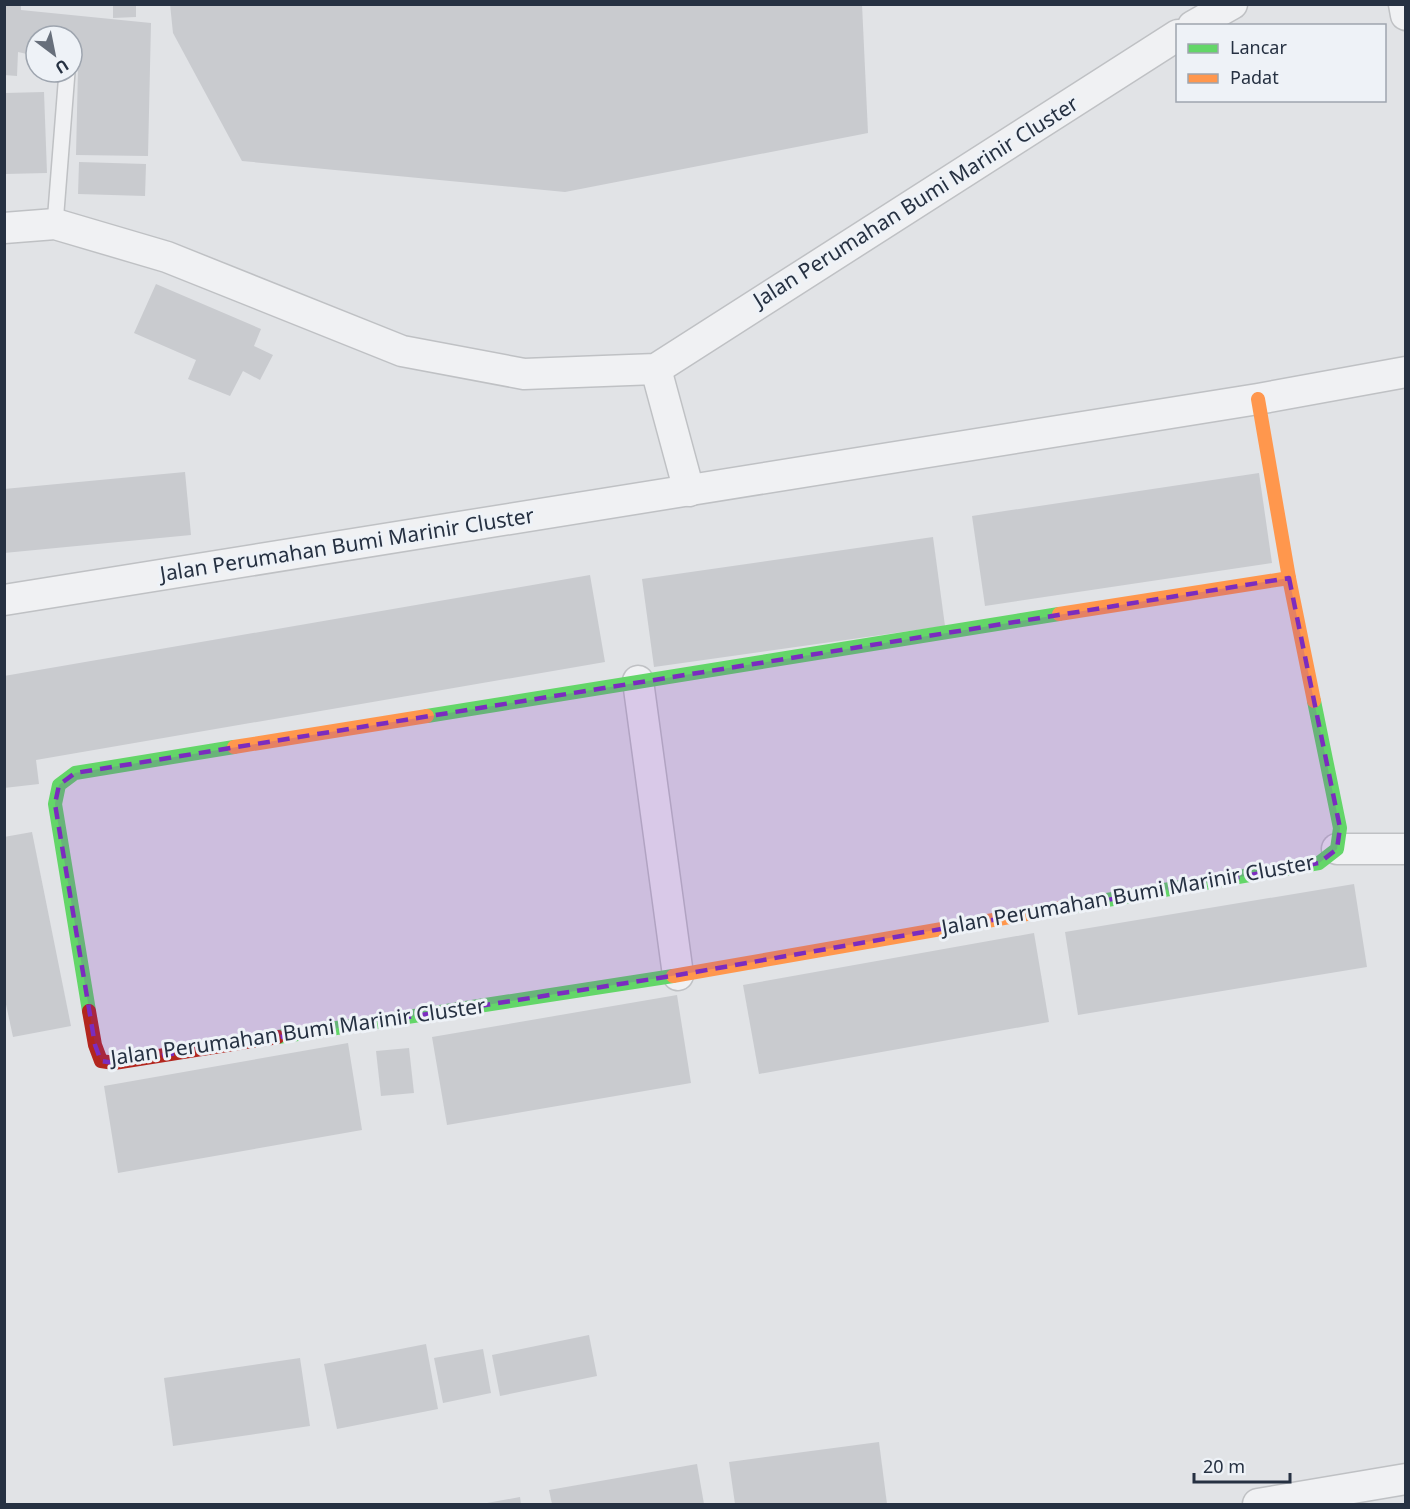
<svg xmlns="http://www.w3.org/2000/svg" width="1410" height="1509" font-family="'Noto Sans',sans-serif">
<rect width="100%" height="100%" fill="#e1e3e6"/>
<g fill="#c9cbcf">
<path d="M4,4H21V10L151,23L148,156L76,155L78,69L72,66V36H36V56L18,52L17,76L4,75Z"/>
<path d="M113,4H136V17L113,18Z"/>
<path d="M170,4H862L868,133L565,192L242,161L173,33Z"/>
<path d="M44,92L47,173L5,174V93Z"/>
<path d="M79,162L146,164L145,196L78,194Z"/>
<path d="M156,284L261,329L254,346L273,355L260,380L243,371L230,396L188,379L196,360L134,333Z"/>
<path d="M185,472L191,535L4,553V489Z"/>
<path d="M1259,473L1272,563L985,606L972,516Z"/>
<path d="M933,537L945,626L654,667L642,579Z"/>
<path d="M590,575L605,662L36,760L39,784L4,788V676Z"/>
<path d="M32,832L71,1026L13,1037L4,995V837Z"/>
<path d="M1354,884L1367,967L1078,1015L1065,932Z"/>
<path d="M1034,933L1049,1022L759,1074L743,985Z"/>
<path d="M677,995L691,1083L447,1125L432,1037Z"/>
<path d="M348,1043L362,1130L118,1173L104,1086Z"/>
<path d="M409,1048L414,1093L381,1096L376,1051Z"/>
<path d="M589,1335L597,1376L500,1396L492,1355Z"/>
<path d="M426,1344L438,1409L337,1429L324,1364Z"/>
<path d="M483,1349L491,1393L443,1403L434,1358Z"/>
<path d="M300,1358L310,1426L173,1446L164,1378Z"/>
<path d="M879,1442L887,1504H735L729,1462Z"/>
<path d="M697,1464L704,1504H552L549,1490Z"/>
<path d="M520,1497L521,1504H487V1503Z"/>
</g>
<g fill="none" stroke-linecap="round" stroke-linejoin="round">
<defs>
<path id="lane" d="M55,224L67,72"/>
<g id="street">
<path d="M1404,4L1406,15"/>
<path d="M1193,26L1232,4"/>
<path d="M4,228L55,224L167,257L402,351L524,374L656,369L1178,35"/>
<path d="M656,369L689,491"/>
<path d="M4,600L1258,399L1406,372"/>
<path d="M638,681L678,975"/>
<path d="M1337,849H1406"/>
<path d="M1258,1504L1406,1479"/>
</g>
</defs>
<use href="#lane" stroke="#bfc1c4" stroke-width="18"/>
<use href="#street" stroke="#bfc1c4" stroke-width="33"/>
<use href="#lane" stroke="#f0f1f3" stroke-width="15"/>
<use href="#street" stroke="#f0f1f3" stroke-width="30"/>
<g stroke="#63d668" stroke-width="14">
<path d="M427,716L1059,614"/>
<path d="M1067,907L1319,863L1337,849L1340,828L1314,701"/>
<path d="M89,1011L55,804L59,785L75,773L234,747"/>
<path d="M278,1037L673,976"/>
</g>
<g stroke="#ff974d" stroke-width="14">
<path d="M1258,399L1289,578L1314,701"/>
<path d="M1059,614L1289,578"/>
<path d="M234,747L427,716"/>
<path d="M673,976L1067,907"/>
</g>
<path stroke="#b3261e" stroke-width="14" d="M89,1011L95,1045L101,1061L114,1063L278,1037"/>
</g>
<path fill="#7b2cbf" fill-opacity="0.2" stroke="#7b2cbf" stroke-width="4.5" stroke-dasharray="12 8" stroke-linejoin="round" d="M1289,578L1340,828L1337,849L1319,863L678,975L114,1063L101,1061L95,1045L55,804L59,785L75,773Z"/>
<g text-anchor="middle" stroke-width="6" stroke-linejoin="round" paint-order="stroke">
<g font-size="21" fill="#263142" stroke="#eef2f7">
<text transform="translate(916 202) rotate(-32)" y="7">Jalan Perumahan Bumi Marinir Cluster</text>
<text transform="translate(347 545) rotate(-9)" y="7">Jalan Perumahan Bumi Marinir Cluster</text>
<text transform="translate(1128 895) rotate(-10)" y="7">Jalan Perumahan Bumi Marinir Cluster</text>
<text transform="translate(298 1032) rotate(-8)" y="7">Jalan Perumahan Bumi Marinir Cluster</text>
</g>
</g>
<rect width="1410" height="1509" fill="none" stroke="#263142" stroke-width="12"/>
<rect x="1176" y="24" width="210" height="78" fill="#eef2f7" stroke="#9ea5af" stroke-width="1.5"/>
<rect x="1188" y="44" width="30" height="9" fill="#63d668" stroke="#9ea5af" stroke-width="1.5"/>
<text x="1230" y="54" font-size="18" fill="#263142">Lancar</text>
<rect x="1188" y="74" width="30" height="9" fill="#ff974d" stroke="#9ea5af" stroke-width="1.5"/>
<text x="1230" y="84" font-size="18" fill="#263142">Padat</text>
<g transform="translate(54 54) rotate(148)"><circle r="28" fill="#eef2f7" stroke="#9ea5af" stroke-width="1.5"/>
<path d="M0-4.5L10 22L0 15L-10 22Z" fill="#676f7b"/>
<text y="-9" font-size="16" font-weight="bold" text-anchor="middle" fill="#263142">U</text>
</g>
<path d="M1194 1473v9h96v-9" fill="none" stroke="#263142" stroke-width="3"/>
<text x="1203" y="1473" font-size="18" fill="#263142" stroke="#eef2f7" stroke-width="4.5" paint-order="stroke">20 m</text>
</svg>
